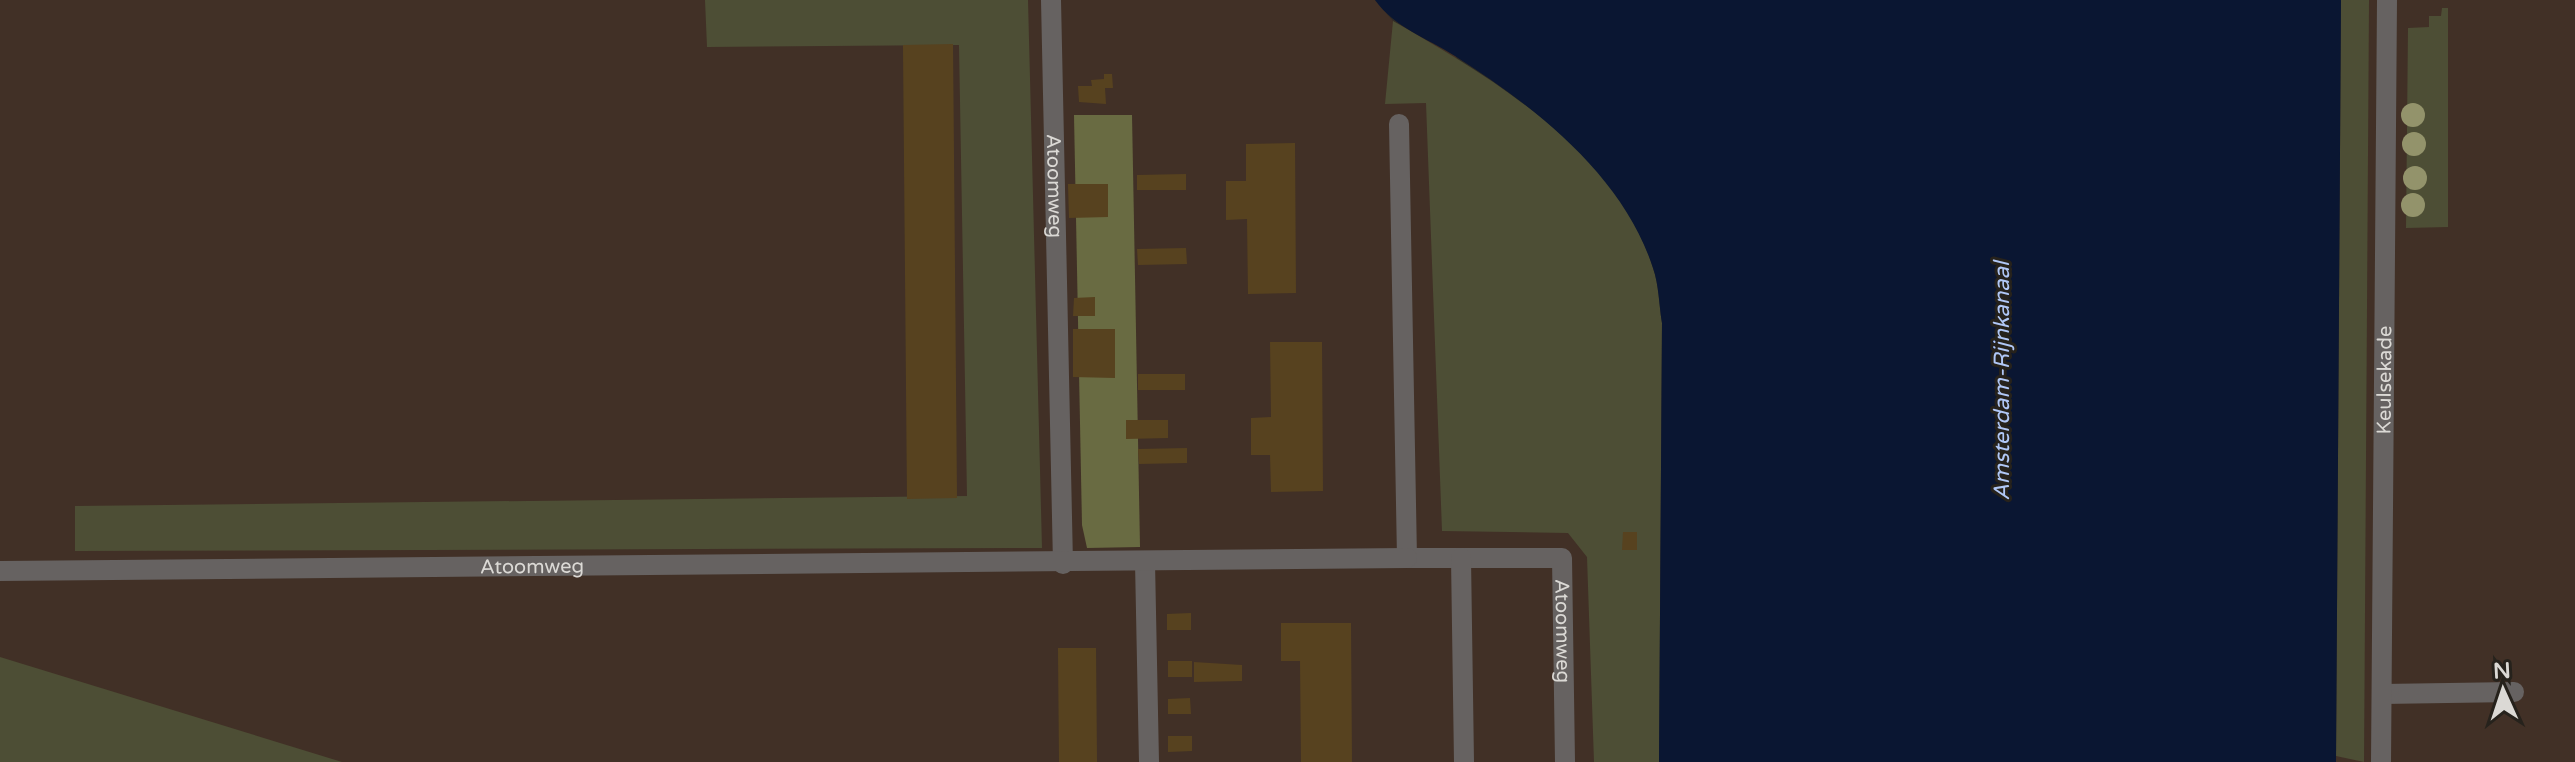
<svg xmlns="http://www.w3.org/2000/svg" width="2575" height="762" font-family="'Varela Round',sans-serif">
<rect width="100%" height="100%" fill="#302c26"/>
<g fill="#413026">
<path d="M0,0H1375L1393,21L1456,56L1659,762H0Z"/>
<path d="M2341,0H2575V762H2336Z"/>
</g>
<g fill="#4d4e35">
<path d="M705,0H1028L1042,548L75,551V506L967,496L959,45L707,47Z"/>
<path d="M2341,0H2369L2364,762L2336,756Z"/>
<path d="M2442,8H2448V227L2406,228L2408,28L2429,27V16H2441Z"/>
<path d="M1393,21C1493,78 1617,152 1653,268C1659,285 1659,305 1662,323L1659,762H1594L1587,557L1568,533L1442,531L1426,103L1385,104Z"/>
<path d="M0,657L342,762H0Z"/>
</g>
<path fill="#696b42" d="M1074,115H1132L1140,547L1087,548L1082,525Z"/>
<path fill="#0a1632" d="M1375,0H2341L2336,762H1659L1662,323C1659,305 1659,285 1653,268C1623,175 1534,106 1455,56C1427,38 1395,28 1375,0Z"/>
<g fill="#57421f">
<path d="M953,44L957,498L907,499L903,45Z"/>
<path d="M1104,74H1112L1113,88H1105L1106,104L1079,102L1078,86H1092L1091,80L1104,79Z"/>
<path d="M1295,143L1296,293L1248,294L1247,219L1226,220V181H1246V144Z"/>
<path d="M1186,174V190H1137V175Z"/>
<path d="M1068,184H1108V217L1069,218Z"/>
<path d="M1186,248L1187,264L1138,265L1137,249Z"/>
<path d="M1095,297V316H1073L1074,298Z"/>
<path d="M1073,329H1115V378L1073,377Z"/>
<path d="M1270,342H1322L1323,491L1271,492L1270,455H1251V418L1271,417Z"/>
<rect x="1138" y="374" width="47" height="16"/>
<path d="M1126,420H1168V438L1126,439Z"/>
<path d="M1187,448V463L1139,464L1138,449Z"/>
<path d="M1623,532H1637V550H1622Z"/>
<path d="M1191,613V630H1167V614Z"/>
<path d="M1281,623H1351L1352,762H1301L1300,661H1281Z"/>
<path d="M1058,648H1096L1097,762H1059Z"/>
<rect x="1168" y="661" width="24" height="16"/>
<path d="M1194,662L1242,665V681L1194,682Z"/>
<path d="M1190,698L1191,714H1168V699Z"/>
<path d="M1168,736H1192V751L1168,752Z"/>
</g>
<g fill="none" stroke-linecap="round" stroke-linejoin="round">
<g stroke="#666261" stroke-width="20">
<path id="s1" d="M1051,0L1063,564"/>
<path id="s2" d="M1399,124L1407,558H1562L1565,762"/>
<path d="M1461,558L1464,762"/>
<path d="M1145,562L1149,762"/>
<path id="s3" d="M0,571L1407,558"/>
<path d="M2382,694L2514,692"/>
<path id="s4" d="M2381,762L2387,0"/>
</g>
</g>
<g fill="#93936b">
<circle cx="2413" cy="115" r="12"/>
<circle cx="2414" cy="144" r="12"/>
<circle cx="2415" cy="178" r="12"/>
<circle cx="2413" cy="205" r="12"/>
</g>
<g text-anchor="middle" stroke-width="6" stroke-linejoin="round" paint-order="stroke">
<g font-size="20" fill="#dbd9d5" stroke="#26221c">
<text dy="7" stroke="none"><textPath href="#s1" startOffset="186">Atoomweg</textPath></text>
<text dy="7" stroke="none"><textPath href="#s4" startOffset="382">Keulsekade</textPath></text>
<text dy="7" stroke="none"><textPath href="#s3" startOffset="532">Atoomweg</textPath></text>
<text dy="7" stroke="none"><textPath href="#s2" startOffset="662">Atoomweg</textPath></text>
</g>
<g font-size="22" font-style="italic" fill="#b0c7f6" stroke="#26221c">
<text transform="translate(2001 381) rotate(-90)" y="8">Amsterdam-Rijnkanaal</text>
</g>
</g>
<g transform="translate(2503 690) rotate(357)" stroke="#26221c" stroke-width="6" paint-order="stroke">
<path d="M0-6L14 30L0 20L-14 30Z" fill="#dbd9d5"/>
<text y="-12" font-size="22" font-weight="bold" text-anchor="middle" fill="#dbd9d5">N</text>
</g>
</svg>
